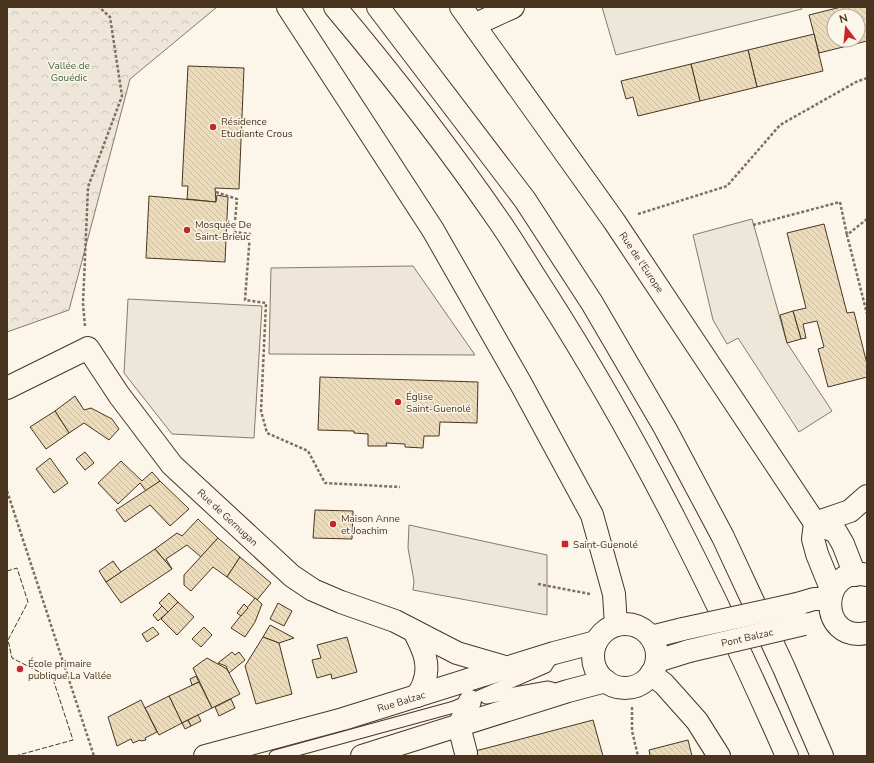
<svg xmlns="http://www.w3.org/2000/svg" width="874" height="763" font-family="'Nunito Sans',sans-serif">
<defs>
<pattern id="forest-crowns" width="20" height="18" patternUnits="userSpaceOnUse"><rect width="20" height="18" fill="#ede6d9"/><path d="M2 6a3 3 0 1 1 6 0M12 15a3 3 0 1 1 6 0" fill="none" stroke="#cdc6ba"/></pattern>
<pattern id="building-back-hatch" width="6" height="6" patternUnits="userSpaceOnUse"><rect width="6" height="6" fill="#ecdcbc"/><path d="M-1 5l2 2M0 0l6 6M5-1l2 2" fill="none" stroke="#ccbda1"/></pattern>
</defs>
<rect width="100%" height="100%" fill="#fbf6e9"/>
<path fill="#ede6d9" stroke="#887966" d="M413,266L475,355L269,354L271,268Z"/>
<path fill="url(#forest-crowns)" stroke="#887966" d="M7,7H217L130,79L69,310L7,332Z"/>
<g fill="#ede7d9" stroke="#887966">
<path d="M602,7H801L802,9L616,55Z"/>
<path d="M752,219L787,343L832,411L799,432L738,338L727,344L713,320L693,235Z"/>
<path d="M128,299L262,306L254,438L172,434L124,373Z"/>
<path d="M409,525L547,555V615L413,590L414,581L408,548Z"/>
</g>
<g fill="url(#building-back-hatch)" stroke="#4a3520" fill-rule="evenodd">
<path d="M841,7H867V41L819,53L809,15ZM834,16H858V40H834Z"/>
<path d="M814,34L823,71L757,87L748,50Z"/>
<path d="M748,50L757,87L700,101L691,64Z"/>
<path d="M691,64L700,101L638,116L633,97L626,99L621,81Z"/>
<path d="M188,66L244,68L239,189L215,188L216,202L187,199L188,186H182Z"/>
<path d="M217,195L228,197L225,262L146,258L149,196L216,202Z"/>
<path d="M824,224L847,313L854,312L867,364V377L828,387L818,349L824,347L817,321L803,324L806,338L801,339L793,311L806,308L787,233Z"/>
<path d="M793,311L801,339L787,343L780,315Z"/>
<path d="M320,377L478,382L477,423L440,422L439,436H424L423,448L405,447V444L386,443L387,446H368V434L354,433V431L318,430Z"/>
<path d="M75,396L84,410L91,408L112,419L119,429L109,440L84,423L69,433L55,411Z"/>
<path d="M55,411L69,433L46,449L30,427Z"/>
<path d="M85,452L94,463L85,470L76,459Z"/>
<path d="M50,458L68,483L54,493L36,469Z"/>
<path d="M121,461L142,481L152,472L160,481L146,491L140,483L118,504L98,483Z"/>
<path d="M160,481L189,509L170,526L150,505L125,522L116,510Z"/>
<path d="M315,510L353,511L352,539L313,538Z"/>
<path d="M198,519L218,538L201,557L187,545L166,559L172,569L155,549L177,533L182,536Z"/>
<path d="M218,538L240,557L227,577L213,567L191,591L184,585V575Z"/>
<path d="M155,549L172,569L121,603L106,582Z"/>
<path d="M240,557L271,583L257,600L227,577Z"/>
<path d="M113,561L121,572L106,582L99,571Z"/>
<path d="M169,593L178,602L168,612L159,603Z"/>
<path d="M255,598L262,604L255,622L245,637L231,628Z"/>
<path d="M178,602L194,617L177,635L161,619Z"/>
<path d="M278,603L292,611L284,626L270,619Z"/>
<path d="M244,604L248,608L241,616L237,613Z"/>
<path d="M162,606L168,612L158,621L153,615Z"/>
<path d="M270,625L294,638L279,643L263,637Z"/>
<path d="M153,627L159,634L147,642L142,634Z"/>
<path d="M204,627L212,635L201,647L192,639Z"/>
<path d="M263,637L279,643L292,694L256,704L245,666Z"/>
<path d="M347,637L357,672L332,679L331,674L317,678L312,660L321,658L317,645Z"/>
<path d="M232,652L235,655L239,652L245,660L229,673L226,666L218,663Z"/>
<path d="M207,658L227,669L240,694L212,708L193,668Z"/>
<path d="M196,676L199,682L192,685L190,679Z"/>
<path d="M199,682L212,708L182,723L169,696Z"/>
<path d="M169,696L182,723L159,735L145,708Z"/>
<path d="M231,699L235,708L219,716L215,707Z"/>
<path d="M141,700L157,732L145,738L146,740L141,741L140,740L133,743L131,739L117,746L108,717Z"/>
<path d="M198,715L201,721L191,726L188,720Z"/>
<path d="M188,720L191,726L185,729L182,723Z"/>
<path d="M593,720L603,756H454L487,748Z"/>
<path d="M688,740L692,756H650L649,750Z"/>
</g>
<g fill="none" stroke-linecap="round" stroke-linejoin="round">
<defs>
<g id="service">
<path d="M486,698L548,687L552,688"/>
<path d="M275,756L454,707L546,667L553,656"/>
</g>
<g id="minor">
<path d="M474,25L513,7"/>
<path d="M7,388L88,348L119,395L172,465L292,576L313,590L341,602L395,621L457,653L508,668"/>
<path d="M815,523L813,539L817,554L832,591"/>
<path d="M815,523L836,532L843,544L855,575"/>
<path d="M815,523L850,511L867,496"/>
<path d="M414,631C422,647 431,663 424,682C423,687 419,692 417,696"/>
<path d="M459,726L466,753"/>
</g>
<g id="tertiary">
<path d="M288,7L433,230L521,384L592,515L614,594L616,625"/>
<path d="M461,7L614,221L815,523"/>
<path d="M867,575C819,564 817,643 867,633"/>
<path d="M797,604L814,599H830"/>
<circle cx="625" cy="656" r="32"/>
<path d="M651,637L683,629"/>
<path d="M657,661L689,651"/>
<path d="M651,674L664,684L697,721L719,756"/>
<path d="M459,726L470,701"/>
<path d="M205,756L343,719L554,653L596,642"/>
<path d="M362,756L568,691L606,681"/>
</g>
<g id="trunk">
<path d="M335,7C393,76 448,147 499,221C515,244 529,268 544,291C639,439 716,595 787,756"/>
<path d="M378,7L525,200L592,303L665,428L723,537L784,668L822,756"/>
</g>
</defs>
<use href="#service" stroke="#4a3520" stroke-width="13"/>
<use href="#minor" stroke="#4a3520" stroke-width="24"/>
<use href="#tertiary" stroke="#4a3520" stroke-width="24"/>
<use href="#trunk" stroke="#4a3520" stroke-width="24"/>
<g stroke="#7f6f5c" stroke-width="2.5" stroke-dasharray="3 2" stroke-linecap="butt">
<path d="M216,192L237,199L234,232L250,234L245,300L266,303L261,411L267,433L308,451L325,483L400,487"/>
<path d="M638,214L727,186L780,125L856,82L867,78"/>
<path d="M867,219L847,235L867,314"/>
<path d="M753,225L840,202L847,235"/>
<path d="M85,326L83,304L88,187L122,96L110,17L99,7"/>
<path d="M7,491L94,756"/>
<path d="M538,584L590,594"/>
<path d="M632,707V731L638,756"/>
</g>
<use href="#service" stroke="#fbf6e9" stroke-width="11"/>
<use href="#minor" stroke="#fbf6e9" stroke-width="22"/>
<use href="#tertiary" stroke="#fbf6e9" stroke-width="22"/>
<use href="#trunk" stroke="#fbf6e9" stroke-width="22"/>
<defs>
<g id="tertiary-bridge">
<path d="M683,629L797,604"/>
<path d="M689,651L804,624"/>
</g>
</defs>
<use href="#tertiary-bridge" stroke="#4a3520" stroke-width="24" stroke-linecap="butt"/>
<use href="#tertiary-bridge" stroke="#fbf6e9" stroke-width="22"/>
<path stroke="#4a3520" stroke-width="1" stroke-dasharray="5 2" stroke-linecap="butt" d="M7,571L17,568L28,602L8,640L12,658L53,679L73,740L15,756"/>
</g>
<g fill="#c62828" stroke="#fbf6e9" stroke-width="1.5">
<circle cx="213" cy="127" r="4"/>
<circle cx="187" cy="230" r="4"/>
<circle cx="398" cy="402" r="4"/>
<circle cx="333" cy="524" r="4"/>
<rect x="561" y="540" width="8" height="8" rx="2"/>
<circle cx="20" cy="669" r="4"/>
</g>
<g text-anchor="middle" stroke-width="3" stroke-linejoin="round" paint-order="stroke">
<g font-size="10" fill="#436837" stroke="#fbf6e9">
<text x="69" y="69">Vallée de<tspan x="69" dy="12">Gouédic</tspan></text>
</g>
<g font-size="10" fill="#4a3520" stroke="#fbf6e9" text-anchor="start">
<text x="221" y="125">Résidence<tspan x="221" dy="12">Etudiante Crous</tspan></text>
<text x="195" y="228">Mosquée De<tspan x="195" dy="12">Saint-Brieuc</tspan></text>
<text x="406" y="400">Église<tspan x="406" dy="12">Saint-Guenolé</tspan></text>
<text x="341" y="522">Maison Anne<tspan x="341" dy="12">et Joachim</tspan></text>
<text x="573" y="548">Saint-Guenolé</text>
<text x="28" y="667">École primaire<tspan x="28" dy="12">publique La Vallée</tspan></text>
</g>
<g font-size="10" fill="#4a3520" stroke="#fbf6e9">
<text transform="translate(642 262) rotate(56)" y="4">Rue de l'Europe</text>
<text transform="translate(228 517) rotate(43)" y="4">Rue de Gernugan</text>
<text transform="translate(747 637) rotate(-13)" y="4">Pont Balzac</text>
<text transform="translate(401 701) rotate(-17)" y="4">Rue Balzac</text>
</g>
</g>
<rect width="874" height="763" fill="none" stroke="#4a3520" stroke-width="16"/>
<g transform="translate(846 28) rotate(344)"><circle r="19" fill="#fbf6e9" stroke="#b4a999"/>
<path d="M0-3L7 15L0 10L-7 15Z" fill="#c62828"/>
<text y="-6" font-size="11" font-weight="bold" text-anchor="middle" fill="#4a3520">N</text>
</g>
</svg>
